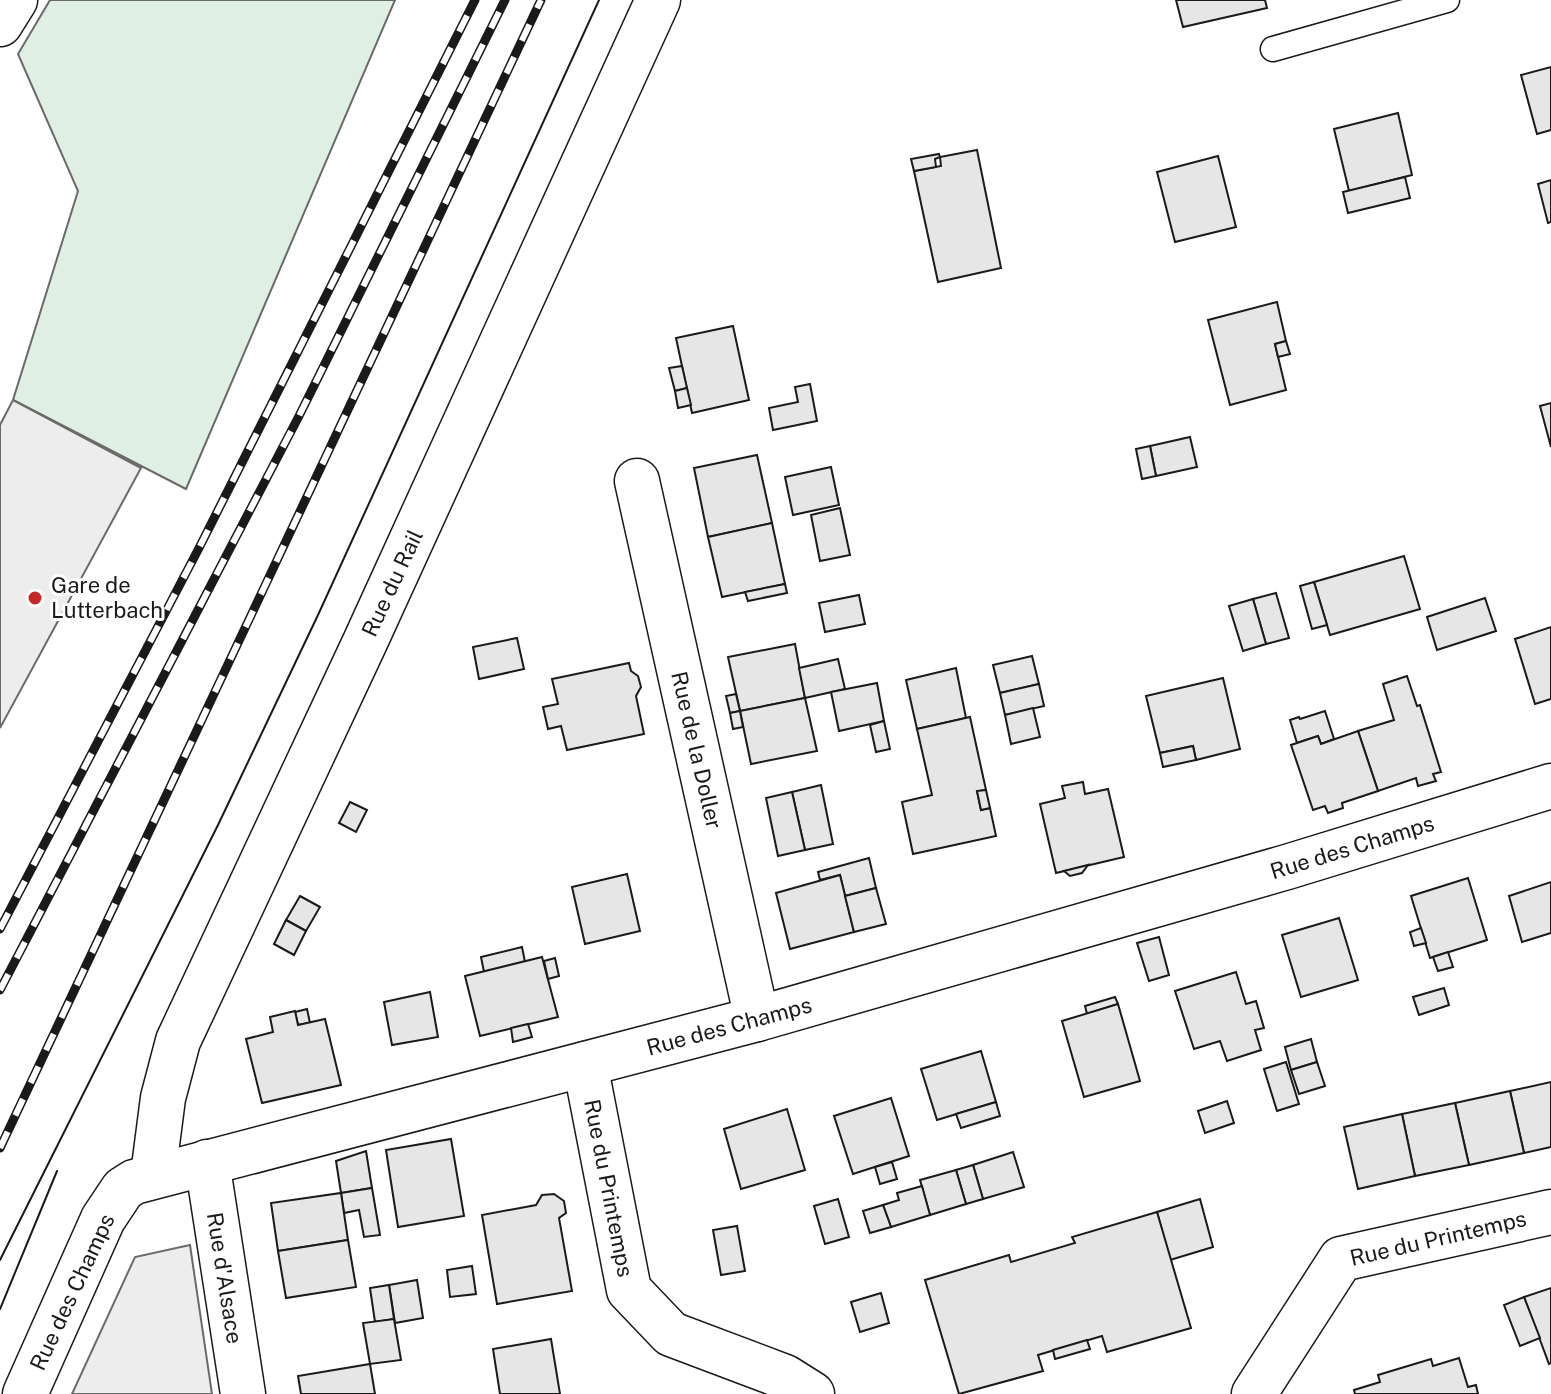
<svg xmlns="http://www.w3.org/2000/svg" width="1551" height="1394" font-family="'Public Sans',sans-serif">
<rect width="100%" height="100%" fill="#fff"/>
<path fill="#e0efe3" stroke="#6a6a6a" stroke-width="2" d="M50,0H395L186,489L13,400L78,191L18,54Z"/>
<g fill="#ededed" stroke="#6a6a6a" stroke-width="2">
<path d="M13,400L141,468L0,728V425Z"/>
<path d="M190,1245L212,1394H72L135,1257Z"/>
</g>
<g fill="#e6e6e6" stroke="#1a1a1a" stroke-width="2">
<path d="M1176,0H1265L1267,8L1183,27Z"/>
<path d="M1551,67V130L1537,134L1521,75Z"/>
<path d="M1398,113L1412,175L1349,191L1334,129Z"/>
<path d="M977,150L1001,268L938,282L914,171L941,166L940,157Z"/>
<path d="M939,154L940,157L935,159L936,167L914,171L911,159Z"/>
<path d="M1218,156L1236,227L1175,242L1157,172Z"/>
<path d="M1405,177L1410,198L1348,213L1343,192Z"/>
<path d="M1551,180V222L1548,223L1538,184Z"/>
<path d="M1277,302L1286,341L1275,344L1286,390L1230,405L1208,320Z"/>
<path d="M733,326L749,400L692,413L676,338Z"/>
<path d="M1286,341L1290,354L1278,357L1275,344Z"/>
<path d="M682,366L687,388L675,391L669,368Z"/>
<path d="M810,384L817,421L773,430L769,408L798,402L795,387Z"/>
<path d="M687,388L691,405L678,408L675,391Z"/>
<path d="M1551,403V447L1540,406Z"/>
<path d="M1190,437L1197,467L1156,476L1150,446Z"/>
<path d="M1150,446L1156,476L1142,479L1136,449Z"/>
<path d="M757,455L772,523L708,537L694,468Z"/>
<path d="M831,467L839,505L793,515L785,477Z"/>
<path d="M840,508L850,555L820,561L811,515Z"/>
<path d="M772,523L785,584L722,597L708,537Z"/>
<path d="M1404,556L1420,609L1330,635L1314,582Z"/>
<path d="M1314,582L1327,625L1312,629L1300,586Z"/>
<path d="M785,584L787,593L748,601L745,592Z"/>
<path d="M1276,593L1289,638L1266,644L1253,599Z"/>
<path d="M859,595L865,624L825,632L819,603Z"/>
<path d="M1485,598L1496,631L1437,650L1427,617Z"/>
<path d="M1253,599L1266,644L1243,651L1229,606Z"/>
<path d="M1551,627V699L1535,704L1515,639Z"/>
<path d="M517,638L524,669L479,679L473,647Z"/>
<path d="M795,644L805,698L740,711L728,657Z"/>
<path d="M1032,656L1039,684L1000,693L993,665Z"/>
<path d="M838,659L845,689L805,698L799,668Z"/>
<path d="M629,663L631,671L638,676L641,687L636,696L644,734L567,750L561,726L548,729L543,707L558,704L552,679Z"/>
<path d="M956,668L966,718L917,729L906,680Z"/>
<path d="M1407,676L1417,706L1420,705L1441,772L1433,774L1436,781L1418,786L1416,778L1378,791L1358,731L1394,720L1383,684Z"/>
<path d="M1223,678L1240,749L1196,760L1193,746L1160,753L1146,696Z"/>
<path d="M877,683L884,721L839,731L831,692Z"/>
<path d="M1039,684L1044,706L1005,715L1000,693Z"/>
<path d="M736,694L740,711L730,713L726,696Z"/>
<path d="M805,698L817,751L751,764L740,711Z"/>
<path d="M1033,708L1040,737L1011,744L1005,715Z"/>
<path d="M740,711L743,727L733,729L730,713Z"/>
<path d="M1325,711L1334,739L1321,744L1318,736L1297,743L1290,720L1299,717L1300,719Z"/>
<path d="M970,717L986,790L977,791L981,810L990,808L996,836L913,854L902,802L932,795L917,729Z"/>
<path d="M884,721L890,749L876,752L870,725Z"/>
<path d="M1358,731L1378,791L1342,803L1343,808L1328,813L1325,806L1313,810L1291,745L1318,736L1321,744Z"/>
<path d="M1193,746L1196,760L1163,767L1160,753Z"/>
<path d="M1083,782L1085,794L1108,789L1124,857L1056,873L1040,804L1065,798L1062,786Z"/>
<path d="M821,785L833,844L805,850L792,792Z"/>
<path d="M986,790L990,808L981,810L977,791Z"/>
<path d="M792,792L805,850L778,856L766,798Z"/>
<path d="M350,802L367,810L356,832L339,823Z"/>
<path d="M869,858L876,888L845,896L840,875L820,880L818,872Z"/>
<path d="M1088,865L1082,873L1070,876L1064,871Z"/>
<path d="M627,874L640,931L585,944L572,887Z"/>
<path d="M840,875L854,932L790,949L776,893Z"/>
<path d="M1468,878L1487,940L1430,958L1411,896Z"/>
<path d="M1551,882V933L1522,942L1509,896Z"/>
<path d="M876,888L886,924L854,932L845,896Z"/>
<path d="M300,896L320,907L306,931L286,920Z"/>
<path d="M1339,918L1358,980L1301,997L1282,935Z"/>
<path d="M286,920L306,931L294,955L274,944Z"/>
<path d="M1421,928L1426,943L1414,946L1410,932Z"/>
<path d="M1159,937L1169,975L1149,981L1137,943Z"/>
<path d="M522,947L525,962L484,972L481,957Z"/>
<path d="M1448,952L1453,967L1438,971L1433,957Z"/>
<path d="M542,957L558,1017L480,1036L465,976Z"/>
<path d="M555,958L559,976L548,979L544,961Z"/>
<path d="M1236,972L1246,1004L1256,1001L1264,1028L1255,1030L1261,1050L1227,1061L1220,1041L1194,1049L1175,991Z"/>
<path d="M1444,988L1449,1005L1419,1015L1413,997Z"/>
<path d="M430,992L438,1037L392,1045L384,1002Z"/>
<path d="M1115,997L1118,1004L1087,1014L1085,1006Z"/>
<path d="M1118,1004L1140,1081L1084,1097L1062,1021Z"/>
<path d="M307,1009L310,1023L298,1025L295,1012Z"/>
<path d="M295,1011L298,1025L325,1019L341,1085L262,1103L246,1039L273,1032L270,1017Z"/>
<path d="M528,1024L532,1037L513,1042L511,1028Z"/>
<path d="M1311,1039L1317,1062L1291,1070L1285,1047Z"/>
<path d="M981,1051L996,1102L937,1120L921,1069Z"/>
<path d="M1286,1062L1299,1104L1277,1111L1264,1069Z"/>
<path d="M1317,1062L1325,1086L1299,1094L1291,1070Z"/>
<path d="M1551,1082V1147L1524,1153L1510,1091Z"/>
<path d="M1510,1091L1524,1153L1469,1165L1455,1103Z"/>
<path d="M891,1098L909,1156L853,1174L834,1116Z"/>
<path d="M1227,1101L1234,1123L1205,1133L1198,1111Z"/>
<path d="M996,1102L1000,1116L961,1128L956,1114Z"/>
<path d="M1455,1103L1469,1165L1415,1176L1402,1114Z"/>
<path d="M787,1109L805,1170L741,1189L724,1129Z"/>
<path d="M1402,1114L1415,1176L1358,1189L1344,1127Z"/>
<path d="M451,1139L464,1216L398,1227L386,1150Z"/>
<path d="M366,1151L372,1188L341,1193L336,1161Z"/>
<path d="M1013,1152L1024,1187L983,1199L973,1165Z"/>
<path d="M892,1162L897,1179L880,1184L875,1167Z"/>
<path d="M973,1165L983,1199L966,1204L956,1170Z"/>
<path d="M956,1170L966,1204L930,1215L920,1180Z"/>
<path d="M922,1186L930,1215L891,1227L883,1205L899,1200L897,1193Z"/>
<path d="M372,1188L380,1235L364,1237L359,1210L344,1213L341,1193Z"/>
<path d="M341,1193L348,1240L278,1251L271,1203Z"/>
<path d="M554,1194L564,1201L566,1213L559,1218L572,1291L497,1304L482,1215L536,1205L542,1195Z"/>
<path d="M838,1199L849,1237L825,1244L814,1206Z"/>
<path d="M1200,1199L1213,1247L1170,1260L1157,1212Z"/>
<path d="M883,1205L891,1227L870,1233L863,1211Z"/>
<path d="M1157,1212L1191,1328L1107,1352L1102,1336L1038,1355L1043,1371L959,1394L925,1280L1009,1255L1011,1262L1075,1243L1072,1237Z"/>
<path d="M737,1226L745,1271L721,1275L713,1230Z"/>
<path d="M348,1240L356,1287L286,1298L278,1251Z"/>
<path d="M472,1266L476,1294L450,1297L447,1270Z"/>
<path d="M417,1280L423,1318L395,1323L389,1285Z"/>
<path d="M389,1285L394,1319L375,1322L370,1288Z"/>
<path d="M1551,1288V1363L1549,1364L1524,1297Z"/>
<path d="M881,1293L889,1323L860,1332L851,1302Z"/>
<path d="M1524,1297L1540,1338L1520,1346L1504,1305Z"/>
<path d="M394,1319L401,1360L370,1364L363,1323Z"/>
<path d="M551,1339L560,1394H500L493,1349Z"/>
<path d="M1087,1340L1090,1349L1055,1359L1053,1350Z"/>
<path d="M1459,1358L1468,1387L1476,1385L1478,1394H1355L1354,1390L1380,1382L1378,1375L1431,1359L1433,1366Z"/>
<path d="M370,1364L375,1394H301L298,1376Z"/>
</g>
<g fill="none" stroke-linecap="round" stroke-linejoin="round">
<defs>
<path id="lane" d="M1273,49L1447,0"/>
<g id="street">
<path d="M0,24L15,0"/>
<path d="M637,481L757,1019"/>
<path d="M585,1064L629,1290L671,1334L785,1377L812,1394"/>
<path d="M207,1162L243,1394"/>
<path d="M153,1175L163,1098L178,1041L365,642L658,0"/>
<path d="M25,1394L103,1219L123,1189L134,1182L757,1019L1287,867L1551,786"/>
<path d="M1254,1394L1341,1259L1551,1212"/>
</g>
</defs>
<use href="#lane" stroke="#1a1a1a" stroke-width="27"/>
<use href="#street" stroke="#1a1a1a" stroke-width="47"/>
<use href="#lane" stroke="#fff" stroke-width="24"/>
<use href="#street" stroke="#fff" stroke-width="44"/>
<g stroke="#1a1a1a" stroke-width="2">
<path d="M0,1260L218,825L318,615L599,0"/>
<path d="M0,1309L57,1171"/>
</g>
<defs>
<g id="rail">
<path d="M0,929L199,548L475,0"/>
<path d="M0,990L299,416L505,0"/>
<path d="M0,1148L541,0"/>
</g>
</defs>
<use href="#rail" stroke="#1a1a1a" stroke-width="9"/>
<use href="#rail" stroke="#fff" stroke-width="6" stroke-dasharray="18" stroke-linecap="butt"/>
</g>
<circle fill="#c62828" stroke="#fff" stroke-width="3" cx="35" cy="598" r="8"/>
<g text-anchor="middle" stroke-width="6" stroke-linejoin="round" paint-order="stroke">
<g font-size="22" fill="#1a1a1a" stroke="#fff">
<text transform="translate(392 583) rotate(-65)" y="8">Rue du Rail</text>
<text transform="translate(697 750) rotate(77)" y="8">Rue de la Doller</text>
<text transform="translate(1352 847) rotate(-17)" y="8">Rue des Champs</text>
<text transform="translate(729 1026) rotate(-15)" y="8">Rue des Champs</text>
<text transform="translate(609 1188) rotate(79)" y="8">Rue du Printemps</text>
<text transform="translate(1438 1238) rotate(-13)" y="8">Rue du Printemps</text>
<text transform="translate(225 1278) rotate(81)" y="8">Rue d'Alsace</text>
<text transform="translate(72 1292) rotate(-65)" y="8">Rue des Champs</text>
</g>
<g font-size="22" fill="#1a1a1a" stroke="#fff" text-anchor="start">
<text x="51" y="593">Gare de<tspan x="51" dy="25">Lutterbach</tspan></text>
</g>
</g>
</svg>
